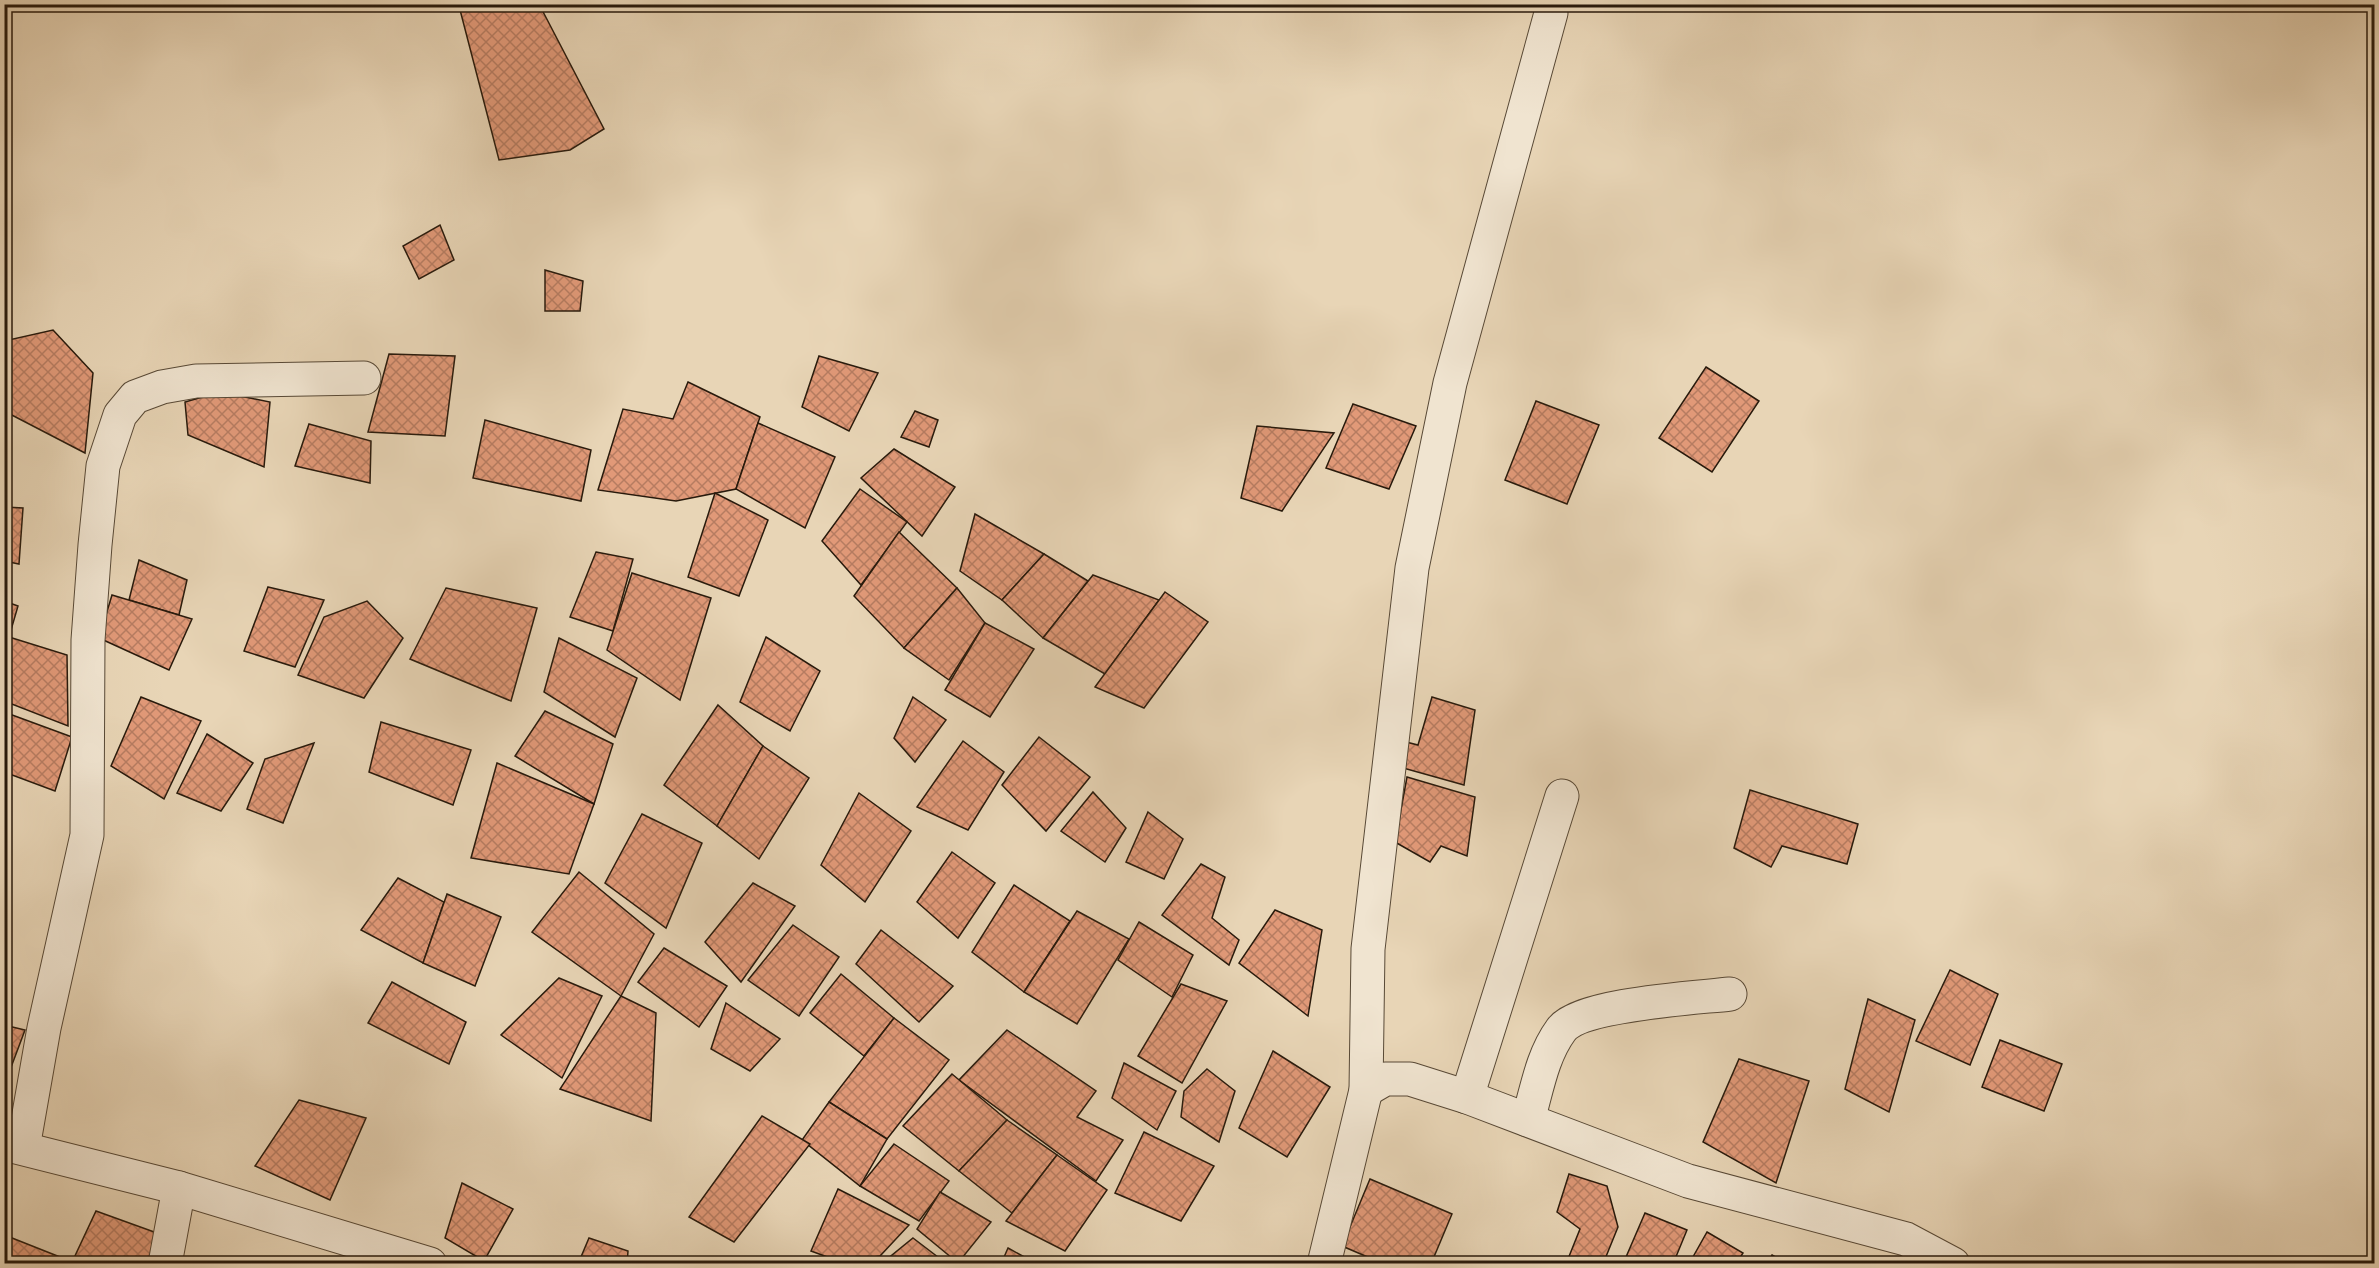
<svg xmlns="http://www.w3.org/2000/svg" width="2379" height="1268" font-family="'Sorts Mill Goudy',serif">
<defs>
<pattern id="building-cross-hatch" width="8" height="8" patternUnits="userSpaceOnUse" patternTransform="scale(1.5)"><rect width="8" height="8" fill="#e19978"/><path d="M0 0l8 8M0 8l8-8" fill="none" stroke="#b67c61"/></pattern>
</defs>
<rect width="100%" height="100%" fill="#e8d5b6"/>
<filter id="stains"><feTurbulence type="fractalNoise" baseFrequency=".00333" numOctaves="4"/><feColorMatrix values="0 0 0 0 .2 0 0 0 0 .09 0 0 0 0 .02 0 0 0 .5 -.17"/></filter>
<radialGradient id="worn" r=".72"><stop offset=".6" stop-color="#630" stop-opacity="0"/><stop offset="1" stop-color="#630" stop-opacity=".3"/></radialGradient>
<g fill="url(#building-cross-hatch)" stroke="#281a0c" stroke-width="1.5">
<path d="M539,4L604,129L570,150L499,160L459,6Z"/>
<path d="M440,225L454,260L419,279L403,246Z"/>
<path d="M545,270L583,281L580,311H545Z"/>
<path d="M53,330L93,373L85,453L4,411V341Z"/>
<path d="M389,354L455,356L445,436L368,432Z"/>
<path d="M819,356L878,373L849,431L802,407Z"/>
<path d="M1706,367L1759,401L1712,472L1659,438Z"/>
<path d="M688,382L760,417L736,489L676,501L598,490L623,409L673,419Z"/>
<path d="M220,392L270,402L264,467L188,435L185,402Z"/>
<path d="M1536,401L1599,425L1567,504L1505,480Z"/>
<path d="M1353,404L1416,426L1389,489L1326,468Z"/>
<path d="M915,411L938,420L929,447L901,437Z"/>
<path d="M485,420L591,450L581,501L473,478Z"/>
<path d="M758,423L835,457L805,528L736,489Z"/>
<path d="M309,424L371,441L370,483L295,466Z"/>
<path d="M1257,426L1334,433L1282,511L1241,498Z"/>
<path d="M894,449L955,487L922,536L861,478Z"/>
<path d="M860,489L907,522L861,585L822,541Z"/>
<path d="M715,493L768,520L739,596L688,577Z"/>
<path d="M4,507L23,508L19,564L4,561Z"/>
<path d="M975,514L1044,554L1002,600L960,571Z"/>
<path d="M899,532L957,588L904,648L854,596Z"/>
<path d="M596,552L633,559L613,631L570,617Z"/>
<path d="M1044,554L1088,581L1043,638L1002,600Z"/>
<path d="M139,560L187,580L179,615L129,600Z"/>
<path d="M632,573L711,598L680,700L607,650Z"/>
<path d="M1093,575L1159,600L1105,674L1043,638Z"/>
<path d="M268,587L324,600L295,667L244,651Z"/>
<path d="M446,588L537,608L511,701L410,659Z"/>
<path d="M957,588L985,623L949,680L904,648Z"/>
<path d="M1165,592L1208,622L1144,708L1095,687Z"/>
<path d="M112,595L192,619L169,670L99,638Z"/>
<path d="M4,601L18,606L9,637L4,636Z"/>
<path d="M367,601L403,638L364,698L298,675L324,617Z"/>
<path d="M985,623L1034,649L990,717L945,690Z"/>
<path d="M9,637L67,655L68,726L4,701V646Z"/>
<path d="M766,637L820,671L790,731L740,702Z"/>
<path d="M559,638L637,678L615,737L544,692Z"/>
<path d="M141,697L201,721L164,799L111,766Z"/>
<path d="M913,697L946,720L915,762L894,738Z"/>
<path d="M1432,697L1475,710L1464,785L1396,766L1402,741L1418,745Z"/>
<path d="M718,705L763,746L717,826L664,785Z"/>
<path d="M545,711L613,744L594,804L515,756Z"/>
<path d="M4,712L72,737L55,791L4,772Z"/>
<path d="M381,722L471,750L453,805L369,772Z"/>
<path d="M207,734L253,763L221,811L177,793Z"/>
<path d="M1039,737L1090,777L1046,831L1002,785Z"/>
<path d="M963,741L1004,772L968,830L917,807Z"/>
<path d="M314,743L283,823L247,809L265,759Z"/>
<path d="M763,746L809,778L759,859L717,826Z"/>
<path d="M497,763L594,804L569,874L471,858Z"/>
<path d="M1407,777L1475,797L1467,856L1441,846L1430,862L1395,842Z"/>
<path d="M1750,790L1858,824L1847,864L1782,846L1771,867L1734,848Z"/>
<path d="M1093,792L1126,828L1105,862L1061,831Z"/>
<path d="M859,793L911,831L865,902L821,865Z"/>
<path d="M1148,812L1183,839L1164,879L1126,862Z"/>
<path d="M642,814L702,843L666,928L605,883Z"/>
<path d="M952,852L995,883L958,938L917,902Z"/>
<path d="M1201,864L1225,877L1212,918L1239,940L1229,965L1162,915Z"/>
<path d="M579,872L654,934L621,996L532,932Z"/>
<path d="M398,878L444,902L423,963L361,930Z"/>
<path d="M753,883L795,906L741,982L705,942Z"/>
<path d="M1014,885L1070,921L1024,992L972,952Z"/>
<path d="M447,894L501,917L475,986L423,963Z"/>
<path d="M1275,910L1322,930L1308,1016L1239,963Z"/>
<path d="M1077,911L1129,939L1077,1024L1024,992Z"/>
<path d="M1139,922L1193,955L1172,997L1118,960Z"/>
<path d="M793,925L839,957L799,1016L748,980Z"/>
<path d="M881,930L953,986L919,1022L856,964Z"/>
<path d="M664,948L727,986L699,1027L638,982Z"/>
<path d="M1950,970L1998,994L1970,1065L1916,1041Z"/>
<path d="M841,974L894,1018L864,1056L810,1013Z"/>
<path d="M559,978L602,996L562,1078L501,1035Z"/>
<path d="M392,982L466,1022L449,1064L368,1023Z"/>
<path d="M1181,984L1227,1001L1182,1083L1138,1056Z"/>
<path d="M621,996L656,1013L651,1121L560,1089Z"/>
<path d="M1868,999L1915,1020L1889,1112L1845,1089Z"/>
<path d="M726,1003L780,1039L750,1071L711,1049Z"/>
<path d="M894,1018L949,1060L887,1139L829,1102Z"/>
<path d="M4,1025L25,1030L4,1086Z"/>
<path d="M1007,1030L1096,1091L1077,1117L1123,1140L1096,1181L959,1080Z"/>
<path d="M2000,1040L2062,1064L2044,1111L1982,1087Z"/>
<path d="M1273,1051L1330,1087L1287,1157L1239,1128Z"/>
<path d="M1739,1059L1809,1081L1776,1183L1703,1142Z"/>
<path d="M1124,1063L1176,1091L1157,1130L1112,1098Z"/>
<path d="M1207,1069L1235,1091L1219,1142L1181,1117L1184,1091Z"/>
<path d="M952,1074L1007,1120L959,1171L903,1126Z"/>
<path d="M299,1100L366,1118L330,1200L255,1166Z"/>
<path d="M829,1102L887,1139L860,1186L802,1140Z"/>
<path d="M762,1116L810,1144L734,1242L689,1217Z"/>
<path d="M1007,1120L1057,1155L1012,1213L959,1171Z"/>
<path d="M1144,1132L1214,1166L1181,1221L1115,1193Z"/>
<path d="M894,1144L949,1181L919,1221L860,1186Z"/>
<path d="M1057,1155L1107,1190L1065,1251L1006,1221Z"/>
<path d="M1569,1174L1607,1186L1618,1227L1603,1264H1566L1580,1229L1557,1212Z"/>
<path d="M1370,1179L1452,1214L1431,1264H1384L1342,1246Z"/>
<path d="M462,1183L513,1209L484,1261L445,1238Z"/>
<path d="M838,1189L909,1225L880,1256L841,1262L811,1251Z"/>
<path d="M940,1192L991,1222L958,1263L917,1229Z"/>
<path d="M96,1211L157,1233L149,1264H85L74,1258Z"/>
<path d="M1645,1213L1687,1230L1673,1264H1623Z"/>
<path d="M1707,1232L1743,1253L1736,1264H1689Z"/>
<path d="M7,1236L65,1259L63,1264H4V1244Z"/>
<path d="M589,1238L628,1251L627,1264H578Z"/>
<path d="M913,1238L947,1264H881Z"/>
<path d="M1008,1248L1037,1264H1001Z"/>
<path d="M1772,1255L1788,1264H1767Z"/>
</g>
<g fill="none" stroke-linecap="round" stroke-linejoin="round">
<defs>
<g id="minor">
<path d="M1366,1090L1385,1079H1410L1467,1097L1688,1181L1906,1239L1953,1264"/>
<path d="M1467,1097L1562,796"/>
<path d="M1528,1120C1537,1089 1542,1056 1561,1030C1580,1004 1696,998 1730,994"/>
<path d="M4,1144L179,1188L430,1264"/>
<path d="M23,1148L44,1028L87,835L88,640L95,545L103,466L120,415L135,397L162,387L196,381L364,378"/>
<path d="M165,1264L179,1188"/>
<path d="M1324,1264L1366,1090L1368,949L1412,568L1450,383L1551,13"/>
</g>
</defs>
<use href="#minor" stroke="#584936" stroke-width="35"/>
<use href="#minor" stroke="#f0e4d0" stroke-width="33"/>
</g>
<rect width="2379" height="1268" fill="none" stroke="#e8d5b6" stroke-width="24"/>
<rect x="6" y="6" width="2367" height="1256" fill="none" stroke="#281a0c" stroke-width="3"/>
<rect x="12" y="12" width="2355" height="1244" fill="none" stroke="#281a0c" stroke-width="1.5"/>
<rect width="100%" height="100%" filter="url(#stains)"/>
<rect width="100%" height="100%" fill="url(#worn)"/>
</svg>
